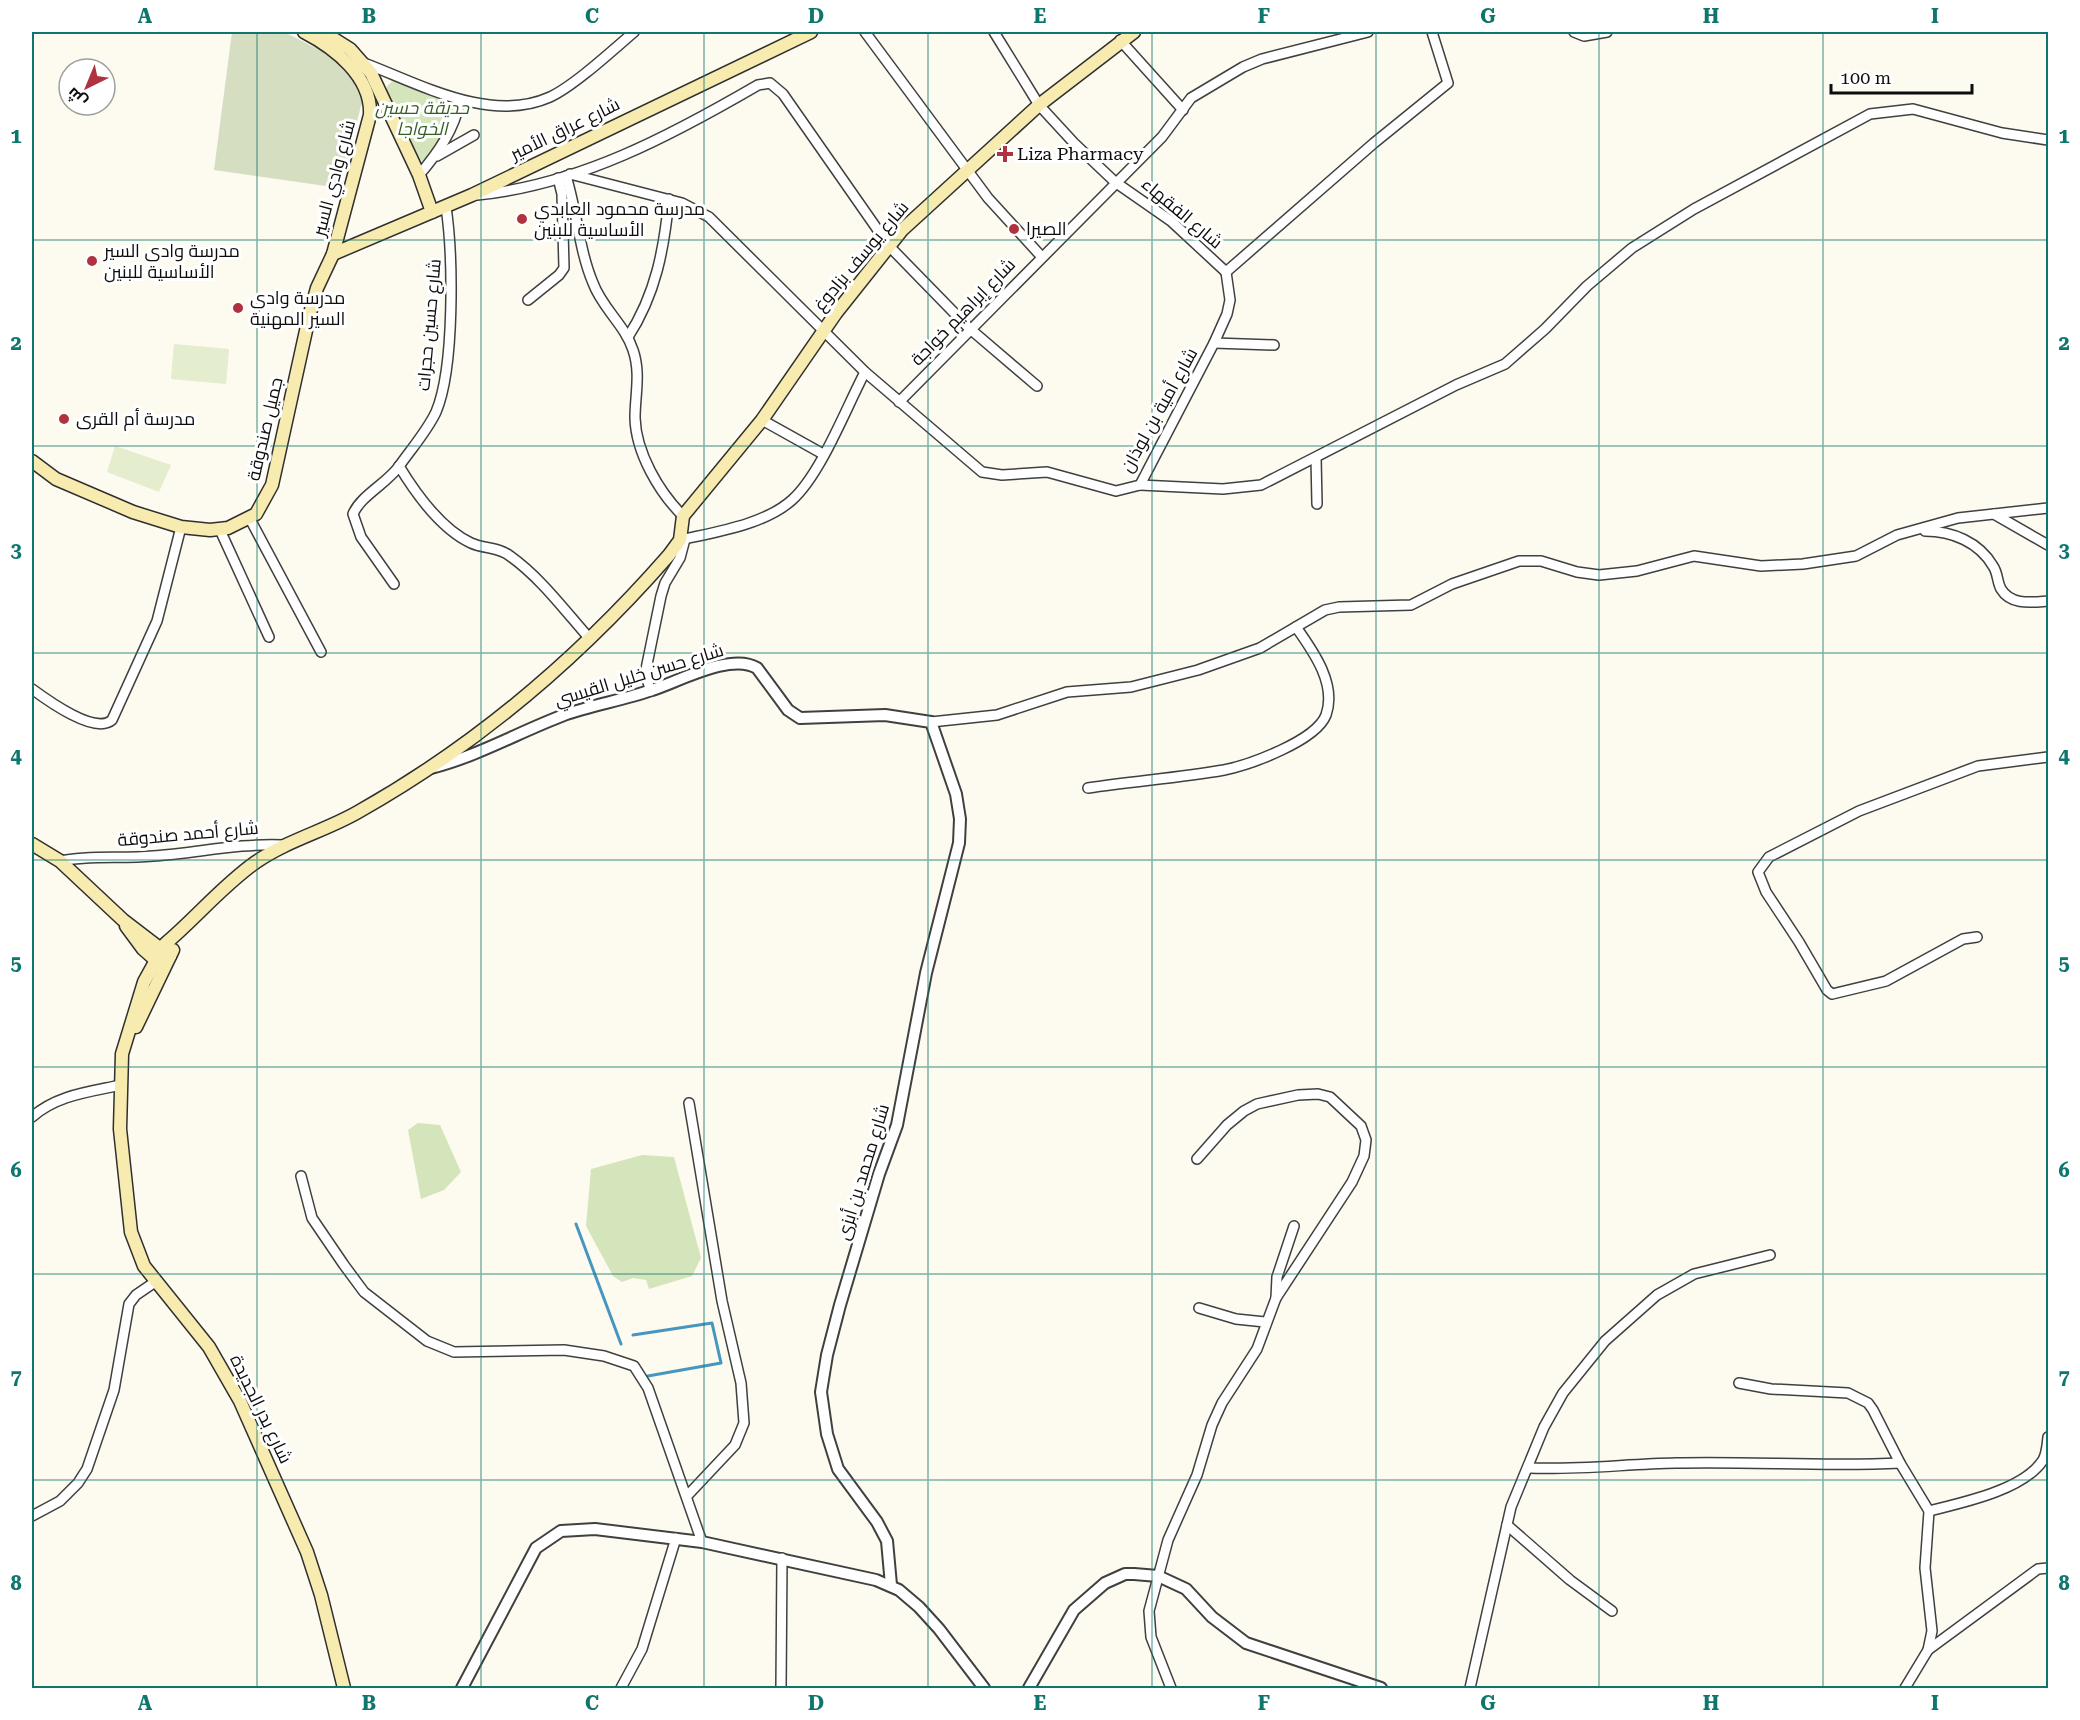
<svg xmlns="http://www.w3.org/2000/svg" width="2080" height="1720" font-family="'Roboto Serif',Cairo,serif">
<rect width="100%" height="100%" fill="#fdfaef"/>
<g fill="#d4e5bc">
<path d="M394,80H398C412,86 431,92 442,102C458,118 436,149 423,161L416,159L386,93L387,86Z"/>
<path d="M418,1123L440,1125L461,1172L444,1190L421,1199L408,1130Z"/>
<path d="M642,1155L674,1157L701,1258L692,1276L649,1289L646,1280L633,1278L622,1282L613,1276L586,1226L591,1169Z"/>
</g>
<path fill="#d6dec2" d="M232,32H284L326,53L354,80L362,102L340,188L214,170Z"/>
<g fill="#e4edcd">
<path d="M174,344L229,349L226,384L171,379Z"/>
<path d="M115,446L171,465L159,492L107,472Z"/>
</g>
<g fill="none" stroke-linecap="round" stroke-linejoin="round">
<g stroke="#4697c0" stroke-width="3">
<path d="M576,1224L621,1344"/>
<path d="M633,1335L712,1323L721,1363L648,1376"/>
</g>
<defs>
<g id="minor">
<path d="M865,32L988,198L1041,256"/>
<path d="M994,32L1039,105L1074,143L1115,182L1171,221L1226,272"/>
<path d="M1574,32L1584,36L1607,32"/>
<path d="M1120,40L1183,110"/>
<path d="M364,63C420,84 490,124 550,97C574,86 614,49 634,32"/>
<path d="M437,156L474,135"/>
<path d="M570,174L682,203L709,217L865,372L982,472L1002,475L1047,472L1116,491L1140,485L1214,343L1227,314L1230,300L1226,272"/>
<path d="M419,175C438,153 454,130 460,101"/>
<path d="M566,176C577,211 579,250 593,283C602,308 625,325 633,350C641,373 635,395 635,418C636,453 659,492 683,516"/>
<path d="M477,195C579,185 672,135 758,85L770,83L783,94L889,246L969,328L1037,386"/>
<path d="M1226,272L1374,143L1448,83L1432,32"/>
<path d="M528,300L559,275L564,268L562,194L558,178"/>
<path d="M628,337C656,294 664,249 669,199"/>
<path d="M1214,343L1274,345"/>
<path d="M899,402L1162,137L1191,98L1243,67L1262,59L1368,32"/>
<path d="M762,420L823,454"/>
<path d="M1316,458L1317,504"/>
<path d="M399,466C416,494 441,529 471,543C484,549 499,547 510,556C541,578 565,611 590,639"/>
<path d="M1140,485L1223,489L1261,485L1456,385L1505,364L1545,329L1587,286L1632,248L1694,209L1870,114L1913,109L2002,133L2048,140"/>
<path d="M1994,514L2048,545"/>
<path d="M250,519L321,652"/>
<path d="M220,530L269,637"/>
<path d="M1925,531C1952,531 1979,542 1993,566C1998,573 1997,582 2001,589C2011,606 2033,602 2048,601"/>
<path d="M680,540C715,532 764,525 792,500C821,474 846,408 865,372"/>
<path d="M394,584L361,537L353,514C361,495 388,483 400,465C412,448 427,431 436,412C455,367 453,255 446,207"/>
<path d="M32,689C47,700 95,735 112,720L157,621L181,527"/>
<path d="M651,691L645,674L661,596L665,583L680,558L685,539"/>
<path d="M931,722L997,715L1067,692L1131,687L1198,670L1260,648L1325,610L1339,607L1411,605L1452,584L1519,561H1541L1577,572L1599,575L1637,571L1694,556L1761,566L1803,564L1856,556L1897,535L1958,518L2048,508"/>
<path d="M1088,788C1133,781 1179,778 1224,770C1249,765 1316,741 1326,715C1337,684 1313,651 1296,627"/>
<path d="M60,861C91,855 122,859 153,856C197,853 239,843 283,845"/>
<path d="M1977,937L1963,939L1886,981L1832,994L1827,990L1799,942L1766,892L1758,872L1769,857L1859,811L1978,766L2048,757"/>
<path d="M32,1117C57,1095 89,1092 121,1085"/>
<path d="M301,1176L312,1218L344,1265L364,1292L427,1341L454,1352L564,1350L604,1356L634,1366L648,1388L702,1542"/>
<path d="M1276,1298L1277,1277L1294,1226"/>
<path d="M1199,1308L1236,1319L1265,1322"/>
<path d="M1739,1383L1771,1389L1848,1393L1868,1403L1873,1410L1900,1463L1929,1511L1925,1568L1932,1631L1928,1650L1905,1688"/>
<path d="M1529,1468C1578,1470 1627,1464 1676,1463C1751,1461 1825,1467 1900,1463"/>
<path d="M687,1496L735,1445L744,1423L741,1383L722,1301L689,1103"/>
<path d="M1929,1511C1961,1503 2024,1490 2043,1460C2047,1453 2047,1445 2048,1437"/>
<path d="M32,1516L60,1501L78,1483L87,1469L114,1390L129,1304L136,1295L155,1282"/>
<path d="M1507,1525L1570,1580L1612,1611"/>
<path d="M1928,1650L2038,1569L2048,1568"/>
<path d="M621,1688L642,1649L676,1538"/>
<path d="M781,1688L782,1558"/>
<path d="M1171,1688L1151,1637L1149,1611L1168,1540L1197,1475L1212,1425L1222,1403L1257,1349L1276,1298L1352,1182L1364,1156L1366,1140L1361,1126L1330,1097L1318,1094L1298,1095L1257,1104L1244,1111L1227,1125L1197,1159"/>
<path d="M1470,1688L1511,1507L1544,1427L1563,1393L1605,1341L1657,1295L1694,1274L1770,1255"/>
</g>
<g id="tertiary">
<path d="M431,768C478,756 519,732 564,715C593,705 623,700 652,690C678,682 731,652 757,668L788,710L800,718L885,715L931,722L956,794L960,819L959,843L926,973L897,1125L879,1174L840,1305L827,1355L821,1392L827,1434L838,1469L877,1522L887,1541L891,1585"/>
<path d="M462,1688L536,1548L561,1531L595,1529L702,1542L876,1580L899,1590L919,1607L939,1629L984,1688"/>
<path d="M1029,1688L1074,1610L1105,1583L1125,1574H1134L1158,1576L1186,1589L1212,1617L1246,1643L1381,1688"/>
</g>
<g id="secondary">
<path d="M323,32L350,49L371,73L419,175L432,212"/>
<path d="M333,254L472,195L811,32"/>
<path d="M32,461L56,479L133,512L181,527L210,530L228,528L256,514L272,485L309,317L317,288L333,254L370,115C372,77 335,48 304,32"/>
<path d="M32,844L60,861L123,920L170,956"/>
<path d="M126,926L143,949L160,964"/>
<path d="M136,1027L173,950"/>
<path d="M344,1688L321,1595L307,1552L240,1401L209,1347L144,1266L131,1232L120,1129L122,1054L144,982L165,944C196,918 223,885 256,862C288,840 325,831 358,812C477,745 580,657 669,555L680,540L683,516L762,420L836,313L902,230L1039,105L1134,32"/>
</g>
</defs>
<use href="#minor" stroke="#404040" stroke-width="12"/>
<use href="#tertiary" stroke="#404040" stroke-width="14"/>
<use href="#secondary" stroke="#2f2f2f" stroke-width="15"/>
<use href="#minor" stroke="#fff" stroke-width="9"/>
<use href="#tertiary" stroke="#fff" stroke-width="10"/>
<use href="#secondary" stroke="#f7ebb0" stroke-width="12"/>
</g>
<path fill="none" stroke="#0f766e" stroke-width="1.5" stroke-opacity="0.55" d="M257,32V1688M481,32V1688M704,32V1688M928,32V1688M1152,32V1688M1376,32V1688M1599,32V1688M1823,32V1688M32,240H2048M32,446H2048M32,653H2048M32,860H2048M32,1067H2048M32,1274H2048M32,1480H2048"/>
<g fill="#b03240" stroke="#fff" stroke-width="2">
<path d="M1002 145h6v6h6v6h-6v6h-6v-6h-6v-6h6z"/>
<circle cx="522" cy="219" r="6"/>
<circle cx="1014" cy="229" r="6"/>
<circle cx="92" cy="261" r="6"/>
<circle cx="238" cy="308" r="6"/>
<circle cx="64" cy="419" r="6"/>
</g>
<g text-anchor="middle" stroke-width="6" stroke-linejoin="round" paint-order="stroke">
<g font-size="18" font-style="italic" fill="#345f24" stroke="#fff">
<text x="422" y="114">حديقة حسين<tspan x="422" dy="21">الخواجا</tspan></text>
</g>
<g font-size="18" fill="#0d0d0d" stroke="#fff">
<text transform="translate(565 129) rotate(-26)" y="6">شارع عراق الأمير</text>
<text transform="translate(334 178) rotate(-75)" y="6">شارع وادي السير</text>
<text transform="translate(1182 213) rotate(40)" y="6">شارع الفقهاء</text>
<text transform="translate(861 256) rotate(-50)" y="6">شارع يوسف بزادوغ</text>
<text transform="translate(963 312) rotate(-46)" y="6">شارع إبراهيم خواجة</text>
<text transform="translate(429 325) rotate(-85)" y="6">شارع حسين حجرات</text>
<text transform="translate(1159 410) rotate(-61)" y="6">شارع أمية بن لوذان</text>
<text transform="translate(265 429) rotate(-77)" y="6">جميل صندوقة</text>
<text transform="translate(639 675) rotate(-17)" y="6">شارع حسن خليل القيسي</text>
<text transform="translate(188 834) rotate(-5)" y="6">شارع أحمد صندوقة</text>
<text transform="translate(863 1172) rotate(-73)" y="6">شارع محمد بن أبزى</text>
<text transform="translate(261 1409) rotate(64)" y="6">شارع بدر الجديدة</text>
</g>
<g font-size="18" fill="#0d0d0d" stroke="#fff" text-anchor="start">
<text x="1017" y="160">Liza Pharmacy</text>
<text x="534" y="215">مدرسة محمود العابدي<tspan x="534" dy="21">الأساسية للبنين</tspan></text>
<text x="1026" y="235">الصيرا</text>
<text x="104" y="257">مدرسة وادي السير<tspan x="104" dy="21">الأساسية للبنين</tspan></text>
<text x="250" y="304">مدرسة وادي<tspan x="250" dy="21">السير المهنية</tspan></text>
<text x="76" y="425">مدرسة أم القرى</text>
</g>
</g>
<rect width="2080" height="1720" fill="none" stroke="#ffffff" stroke-width="66"/>
<g transform="translate(87 87) rotate(223)"><circle r="28" fill="#ffffff" stroke="#9e9e9e" stroke-width="1.5"/>
<path d="M0-4.5L10 22L0 15L-10 22Z" fill="#b03240"/>
<text y="-9" font-size="16" font-weight="bold" text-anchor="middle" fill="#0d0d0d">ش</text>
</g>
<path d="M1831 84v9h141v-9" fill="none" stroke="#0d0d0d" stroke-width="3"/>
<text x="1840" y="84" font-size="18" fill="#0d0d0d" stroke="#ffffff" stroke-width="4.5" paint-order="stroke">100 m</text>
<rect x="33" y="33" width="2014" height="1654" fill="none" stroke="#0f766e" stroke-width="2"/>
<g font-size="20" text-anchor="middle" font-weight="bold" fill="#0f766e">
<text x="145" y="23">A</text>
<text x="369" y="23">B</text>
<text x="592" y="23">C</text>
<text x="816" y="23">D</text>
<text x="1040" y="23">E</text>
<text x="1264" y="23">F</text>
<text x="1488" y="23">G</text>
<text x="1711" y="23">H</text>
<text x="1935" y="23">I</text>
<text x="16" y="143">1</text>
<text x="2064" y="143">1</text>
<text x="16" y="350">2</text>
<text x="2064" y="350">2</text>
<text x="16" y="557">3</text>
<text x="2064" y="557">3</text>
<text x="16" y="763">4</text>
<text x="2064" y="763">4</text>
<text x="16" y="970">5</text>
<text x="2064" y="970">5</text>
<text x="16" y="1177">6</text>
<text x="2064" y="1177">6</text>
<text x="16" y="1384">7</text>
<text x="2064" y="1384">7</text>
<text x="16" y="1590">8</text>
<text x="2064" y="1590">8</text>
<text x="145" y="1710">A</text>
<text x="369" y="1710">B</text>
<text x="592" y="1710">C</text>
<text x="816" y="1710">D</text>
<text x="1040" y="1710">E</text>
<text x="1264" y="1710">F</text>
<text x="1488" y="1710">G</text>
<text x="1711" y="1710">H</text>
<text x="1935" y="1710">I</text>
</g>
</svg>
